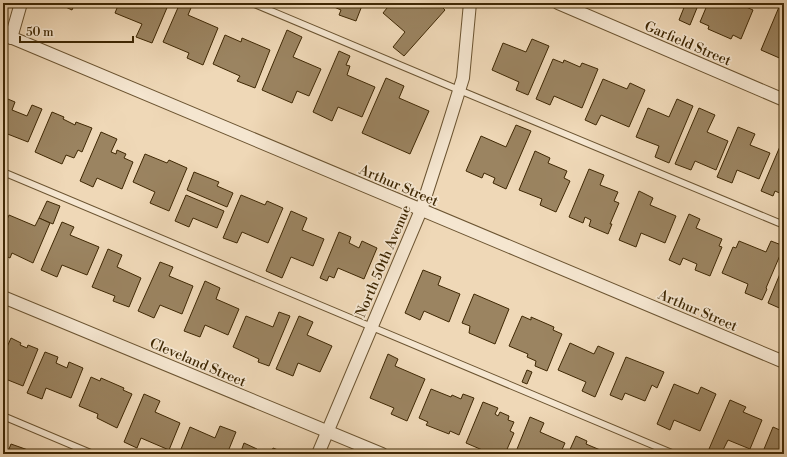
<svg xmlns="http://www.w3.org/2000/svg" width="787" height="457" font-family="'Libre Bodoni',serif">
<rect width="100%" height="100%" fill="#efd8b7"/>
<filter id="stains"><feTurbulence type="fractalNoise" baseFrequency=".005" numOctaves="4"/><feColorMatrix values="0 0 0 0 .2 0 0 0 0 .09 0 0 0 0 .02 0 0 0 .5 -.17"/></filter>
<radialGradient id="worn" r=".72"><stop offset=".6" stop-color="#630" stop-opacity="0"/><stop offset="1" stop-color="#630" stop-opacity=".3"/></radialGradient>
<g fill="#9b8461" stroke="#3f2804">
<path d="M57,3H75L72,10Z"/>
<path d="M119,3H169L152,43L136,37L142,24L115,13Z"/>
<path d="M180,3H193L188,15L218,28L203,65L187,58L189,53L163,42Z"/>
<path d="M325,3H363L356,21L339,15L341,10Z"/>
<path d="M391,3H416L422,8L427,3H438L445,10L404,56L393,47L405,32L383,13Z"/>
<path d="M682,3H699L690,25L679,20L685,5Z"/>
<path d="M708,3H737L753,10L741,39L733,35L731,39L708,29L709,26L700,22Z"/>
<path d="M779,7L784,9V60L761,50Z"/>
<path d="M287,30L302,37L293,57L321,69L309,96L297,91L292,103L262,90Z"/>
<path d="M225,35L241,42L242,38L270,50L255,88L237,81L240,76L213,64Z"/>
<path d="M532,39L549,46L528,95L516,90L519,82L492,70L503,43L526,52Z"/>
<path d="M339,51L350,56L346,65L350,66L347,75L375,87L362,117L338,107L332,121L313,112Z"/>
<path d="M553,59L563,63L564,60L580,67L582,63L598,69L582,108L554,96L550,105L536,99Z"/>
<path d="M386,78L404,86L399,98L429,111L410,154L362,133Z"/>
<path d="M603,79L627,89L630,83L645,90L629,127L601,115L596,125L585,120Z"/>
<path d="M3,97L15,102L12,110L27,116L32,105L42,109L28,142L5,133L3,137Z"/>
<path d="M677,99L693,106L669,163L655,157L659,146L636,137L648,108L669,117Z"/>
<path d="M699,108L715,115L707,132L728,141L716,170L695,161L691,170L675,164Z"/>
<path d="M52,112L64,117L63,119L75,125L76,122L92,128L82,152L78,150L74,158L66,155L62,164L35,152Z"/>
<path d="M516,125L531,131L506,189L493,183L495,178L484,173L482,178L466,171L481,136L506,147Z"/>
<path d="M738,127L755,134L750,145L770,153L759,179L737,170L732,183L717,177Z"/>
<path d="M101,132L117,139L111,152L116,154L117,150L126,154L124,158L133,162L122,189L97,178L93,187L80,181Z"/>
<path d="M781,144L784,146V195L775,191L773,196L761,191Z"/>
<path d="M535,151L550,158L548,163L567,171L564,178L570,181L556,212L540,205L542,199L519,190Z"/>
<path d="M145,154L167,163L169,160L187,168L169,211L150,203L155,192L133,182Z"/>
<path d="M589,169L604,175L600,185L618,192L614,201L619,203L610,224H612L608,234L589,226L591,220L585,217L583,223L569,217Z"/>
<path d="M194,172L219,182L217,186L233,193L227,207L187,190Z"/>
<path d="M639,191L653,198L650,205L676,216L665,243L641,233L636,247L619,240Z"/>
<path d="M186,195L224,211L217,228L193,218L189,227L175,221Z"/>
<path d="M241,195L265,205L267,201L283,208L268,243L242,232L237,243L223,238Z"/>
<path d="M47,201L60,206L53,224L39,218Z"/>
<path d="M291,211L307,218L302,230L324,239L313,266L291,257L282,278L266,271Z"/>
<path d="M689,214L700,219L696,228L722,239L719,246L722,247L710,276L695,270L697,264L683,258L680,265L669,260Z"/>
<path d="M9,215L35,226L39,218L50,223L33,263L12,253L10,258L3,255V229Z"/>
<path d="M62,222L74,227L70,235L99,247L87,275L62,265L57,277L41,270Z"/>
<path d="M339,232L351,237L349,243L359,248L362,241L377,248L364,279L338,268L334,278L329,276L327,281L320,278Z"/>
<path d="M739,241L766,252L771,241L784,246L766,288L767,289L762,300L745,293L748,284L722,273L733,247L736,248Z"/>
<path d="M108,249L122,255L117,267L141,278L129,307L113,301L115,296L92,287Z"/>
<path d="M160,262L173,267L169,276L193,286L182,314L160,305L154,318L138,311Z"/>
<path d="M784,264V310L768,303Z"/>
<path d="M423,270L441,277L438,285L460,294L449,322L424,311L420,320L405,313Z"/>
<path d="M205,281L220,288L216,299L239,309L228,335L205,325L200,337L184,331Z"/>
<path d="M474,294L509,309L495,344L469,333L470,326L462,323Z"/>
<path d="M279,312L290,316L269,366L258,362L259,359L233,347L246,316L273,327Z"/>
<path d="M299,316L313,322L307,335L332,346L320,372L298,363L293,376L276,369Z"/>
<path d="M522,316L531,320V317L554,327L553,330L562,334L547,371L535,366L536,361L527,357L528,354L509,346Z"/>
<path d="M11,338L21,343L20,345L27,348L28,345L38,349L23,386L3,378V356Z"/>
<path d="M570,343L594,354L598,346L614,353L595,397L582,391L586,382L558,370Z"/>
<path d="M45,352L58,357L56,363L67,368L69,362L83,368L71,398L46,388L42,399L27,393Z"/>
<path d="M388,354L398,359L395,366L425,379L407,421L391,414L394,408L370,398Z"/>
<path d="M626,357L664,372L657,388L652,385L645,401L625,393L622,400L610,395Z"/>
<path d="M527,370L532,372L527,384L522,382Z"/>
<path d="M91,377L100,381L101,378L124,388L123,390L132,394L117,428L97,418L98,414L79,406Z"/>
<path d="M674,384L698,394L701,387L716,394L700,431L674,420L670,430L657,424Z"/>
<path d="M431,389L451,397L452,395L461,399L463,394L474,398L459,435L450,431L449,434L426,425L428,422L419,418Z"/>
<path d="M144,394L160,401L155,412L180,423L169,450L141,438L137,448L124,442Z"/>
<path d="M730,400L746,407L743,412L762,420L750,449L728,440L721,454L709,449Z"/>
<path d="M483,402L498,408L495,414L498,416L500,412L509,416L508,420L514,422L510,431L514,433L505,454H488L487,453V452L466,443Z"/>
<path d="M530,417L544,423L540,432L565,443L560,454H515Z"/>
<path d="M220,426L236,432L227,454H179L190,427L215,438Z"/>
<path d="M773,427L782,431L784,427V454H762Z"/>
<path d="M576,436L587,441L586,444L605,452L604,454H568Z"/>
<path d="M244,443L257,449L256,450L265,454H240Z"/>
<path d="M11,444L28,450L26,454H7Z"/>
<path d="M273,448L288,454H271Z"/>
</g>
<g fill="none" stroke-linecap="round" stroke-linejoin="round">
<defs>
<g id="service">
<path d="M252,3L459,90L784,225"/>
<path d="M3,172L674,454"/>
<path d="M3,416L93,454"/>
</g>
<g id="minor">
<path d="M558,3L784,100"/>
<path d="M3,34L784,362"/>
<path d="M11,38L21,3"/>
<path d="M3,297L382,454"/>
<path d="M318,454L421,210L444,139L463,78L470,3"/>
</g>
</defs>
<use href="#service" stroke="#6b5431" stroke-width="8"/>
<use href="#minor" stroke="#6b5431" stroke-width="14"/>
<use href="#service" stroke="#f5e6d0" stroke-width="6"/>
<use href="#minor" stroke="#f5e6d0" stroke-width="12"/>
</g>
<g text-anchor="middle" stroke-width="3.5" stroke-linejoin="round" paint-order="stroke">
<g font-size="14" fill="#3f2804" stroke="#f5e6d0">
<text transform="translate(688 43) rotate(23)" y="5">Garfield Street</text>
<text transform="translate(399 185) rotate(23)" y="5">Arthur Street</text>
<text transform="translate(383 261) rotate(-67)" y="5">North 50th Avenue</text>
<text transform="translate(698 310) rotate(23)" y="5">Arthur Street</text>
<text transform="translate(198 362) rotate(23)" y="5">Cleveland Street</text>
</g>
</g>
<rect width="787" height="457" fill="none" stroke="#efd8b7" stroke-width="16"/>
<rect x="4" y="4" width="779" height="449" fill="none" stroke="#3f2804" stroke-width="2"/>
<rect x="8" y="8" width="771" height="441" fill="none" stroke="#3f2804"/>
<path d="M20 36v6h113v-6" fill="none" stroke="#3f2804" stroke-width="2"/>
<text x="26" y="36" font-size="12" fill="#3f2804" stroke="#f5e6d0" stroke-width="3" paint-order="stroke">50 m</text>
<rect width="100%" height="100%" filter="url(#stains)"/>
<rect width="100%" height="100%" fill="url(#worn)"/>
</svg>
